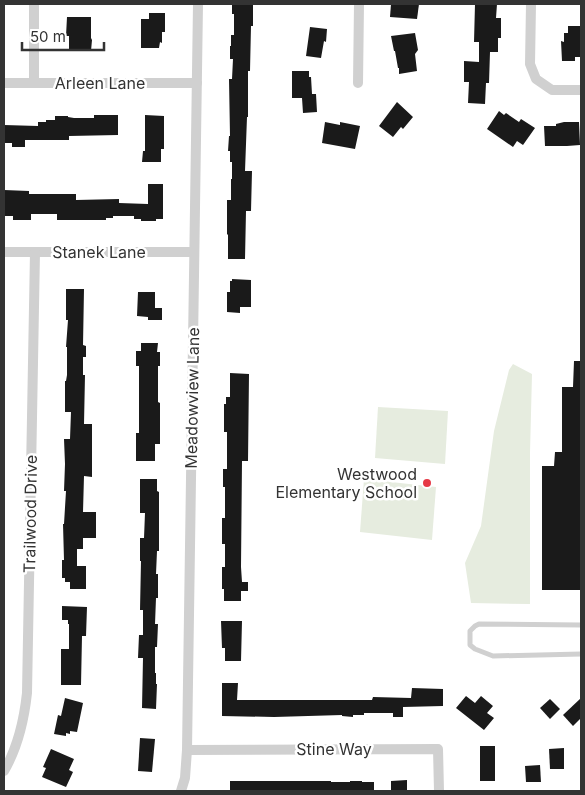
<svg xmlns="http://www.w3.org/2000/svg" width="585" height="795" font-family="Inter,sans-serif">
<rect width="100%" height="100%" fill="#fff"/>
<g fill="#e6ecdf">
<path d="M513,364L532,374L530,453V604L471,603L465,563L481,526L494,431L509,370Z"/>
<path d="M378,407L448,411L445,464L375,458Z"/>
<path d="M364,479L436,487L432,540L360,532Z"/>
</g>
<g fill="#1a1a1a">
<path d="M232,4H253V26H251L250,71H248V117H247L245,171H252L251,211H246L245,259H228V235L227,234V200H231V179H232V162H230V151H228L229,136H230L229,79H232L233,59H230V46H231V35H234V14H232Z"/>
<path d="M391,4H419L417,19L390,17Z"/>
<path d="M475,4H497L496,18H501V38H498V52H490L489,83H486L485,104L468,103L469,82H464V61L479,62V42H474Z"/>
<path d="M149,13H165V32H162V43L160,42L159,48H141V19H149Z"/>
<path d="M67,17H91V38L92,40L91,51H69V36H66Z"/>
<path d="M568,26H581V57H575V61H562L561,41L564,42V33H568Z"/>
<path d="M310,27L327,29L326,42L324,41L321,58L306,56Z"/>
<path d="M415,33L418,50L415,54L417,71L399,74V68H398L395,51H394L391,36Z"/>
<path d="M292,71H309V77H311L312,94H316L317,112L303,113L302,98H292Z"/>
<path d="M397,102L413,117L403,129L401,127L393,137L379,126Z"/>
<path d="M499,111L504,115L506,113L519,122L521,119L535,128L523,145L517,141L513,147L487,129Z"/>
<path d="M94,115H118V135L69,136V140H25V147H12V143H4V125L38,126V122H46V120H55V116H68V117L74,118H94Z"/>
<path d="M145,115L164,116V149H161V162H142L143,151H145Z"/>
<path d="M325,122L340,125V122L360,126L355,149L322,143Z"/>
<path d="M564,122H579L580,145L567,146H545L544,126H556V124Z"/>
<path d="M148,184H163V219H156V221H141V219H134V216H113V218H106V220H57V214H31V220H13V216H4V190L29,191V194H76V200L119,199V203L148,204Z"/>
<path d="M232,279L251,280V307H240V313L227,312V292H230V281H232Z"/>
<path d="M66,289H84L83,345L86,346V357H83V375H85L84,424H92V477L84,476L83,512H96V538H83V549H77V566H86V589H70V582H65V578H62V560H64L63,524H64L66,491H64L65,464L64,439H70L71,412H65V381H66L67,375V347H66L68,320H66Z"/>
<path d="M138,292H155V308H162V320H148V317L137,316Z"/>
<path d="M141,343H158L157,352H160V366H158V402L160,403V444H155V461H136V433H139V366H136V351H141Z"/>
<path d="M574,361H581V590H542V466H554L555,452H562V387H573Z"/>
<path d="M230,373L249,374L248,461H242L241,567L242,582H248V591H241V601H224V589H222V567H225V544H222V518H225V487H223V469H227V432H224V404H226V397H230Z"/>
<path d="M140,479H157V491L159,492V551H157L156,574H158V598H156L155,624H158L157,647H155V673H156V684H157L156,709L142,708L143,658H138L139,635H143V610H140L141,561H140V538H144L145,513H140Z"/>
<path d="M62,606L87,607L86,636H82L81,685H61V649H69V624H68V620H62Z"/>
<path d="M221,621H242L241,661H225V648H222Z"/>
<path d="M222,683H238L237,700H372L373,697L411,698L412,688L443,689V706L403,707V717H393V713H364V715H353V717L342,716V715L274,717L222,716Z"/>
<path d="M466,696L475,703L481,696L493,706L487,713L494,718L484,730L456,708Z"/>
<path d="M65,698L83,703L77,732L70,731V734L66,733V736L54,734L58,715L61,716Z"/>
<path d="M581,698V718L573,726L563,715Z"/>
<path d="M550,699L560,709L550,719L540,708Z"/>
<path d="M140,738L155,739L152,772L138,771Z"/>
<rect x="480" y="746" width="15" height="35"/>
<path d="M564,748V769H550L549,749Z"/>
<path d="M51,749L74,759L69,770L73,772L66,787L42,777L46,768L43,767Z"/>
<path d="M540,765L541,782H526L525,766Z"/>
<path d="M407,780V791H391V781Z"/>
<path d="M230,781H331V782H350V781H362V782H374V791H230Z"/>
</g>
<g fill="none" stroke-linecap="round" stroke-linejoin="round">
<path stroke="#d0d0d0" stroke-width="5" d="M581,625L479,624L475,626L470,631V645L475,649L493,656L581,654"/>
<g stroke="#d0d0d0" stroke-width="10">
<path d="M34,4V83"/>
<path d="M531,4L530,64L536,79L552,90H581"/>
<path d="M4,83H197"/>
<path d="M358,83L359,4"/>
<path d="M4,252H194"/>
<path d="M187,750L438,749L439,791"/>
<path d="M4,771C18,747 24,721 27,693L35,252"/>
<path d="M181,791L185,778L187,750L198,4"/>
</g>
</g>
<circle fill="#e63946" stroke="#fff" stroke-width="2" cx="427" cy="483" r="5"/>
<g text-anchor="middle" stroke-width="5" stroke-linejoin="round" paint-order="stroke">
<g font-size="16" fill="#333" stroke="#fff">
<text x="100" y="89">Arleen Lane</text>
<text x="99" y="258">Stanek Lane</text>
<text transform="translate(192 398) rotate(-89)" y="6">Meadowview Lane</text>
<text transform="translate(30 514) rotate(-89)" y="6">Trailwood Drive</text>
<text x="334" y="755">Stine Way</text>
</g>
<g font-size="16" fill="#333" stroke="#fff" text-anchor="end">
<text x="417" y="480">Westwood<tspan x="417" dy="18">Elementary School</tspan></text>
</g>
</g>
<rect width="585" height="795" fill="none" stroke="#333333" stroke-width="10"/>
<path d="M22 42v8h82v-8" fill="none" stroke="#333333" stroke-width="2.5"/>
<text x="30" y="42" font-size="15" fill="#333333" stroke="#ffffff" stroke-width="4" paint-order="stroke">50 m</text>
</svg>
